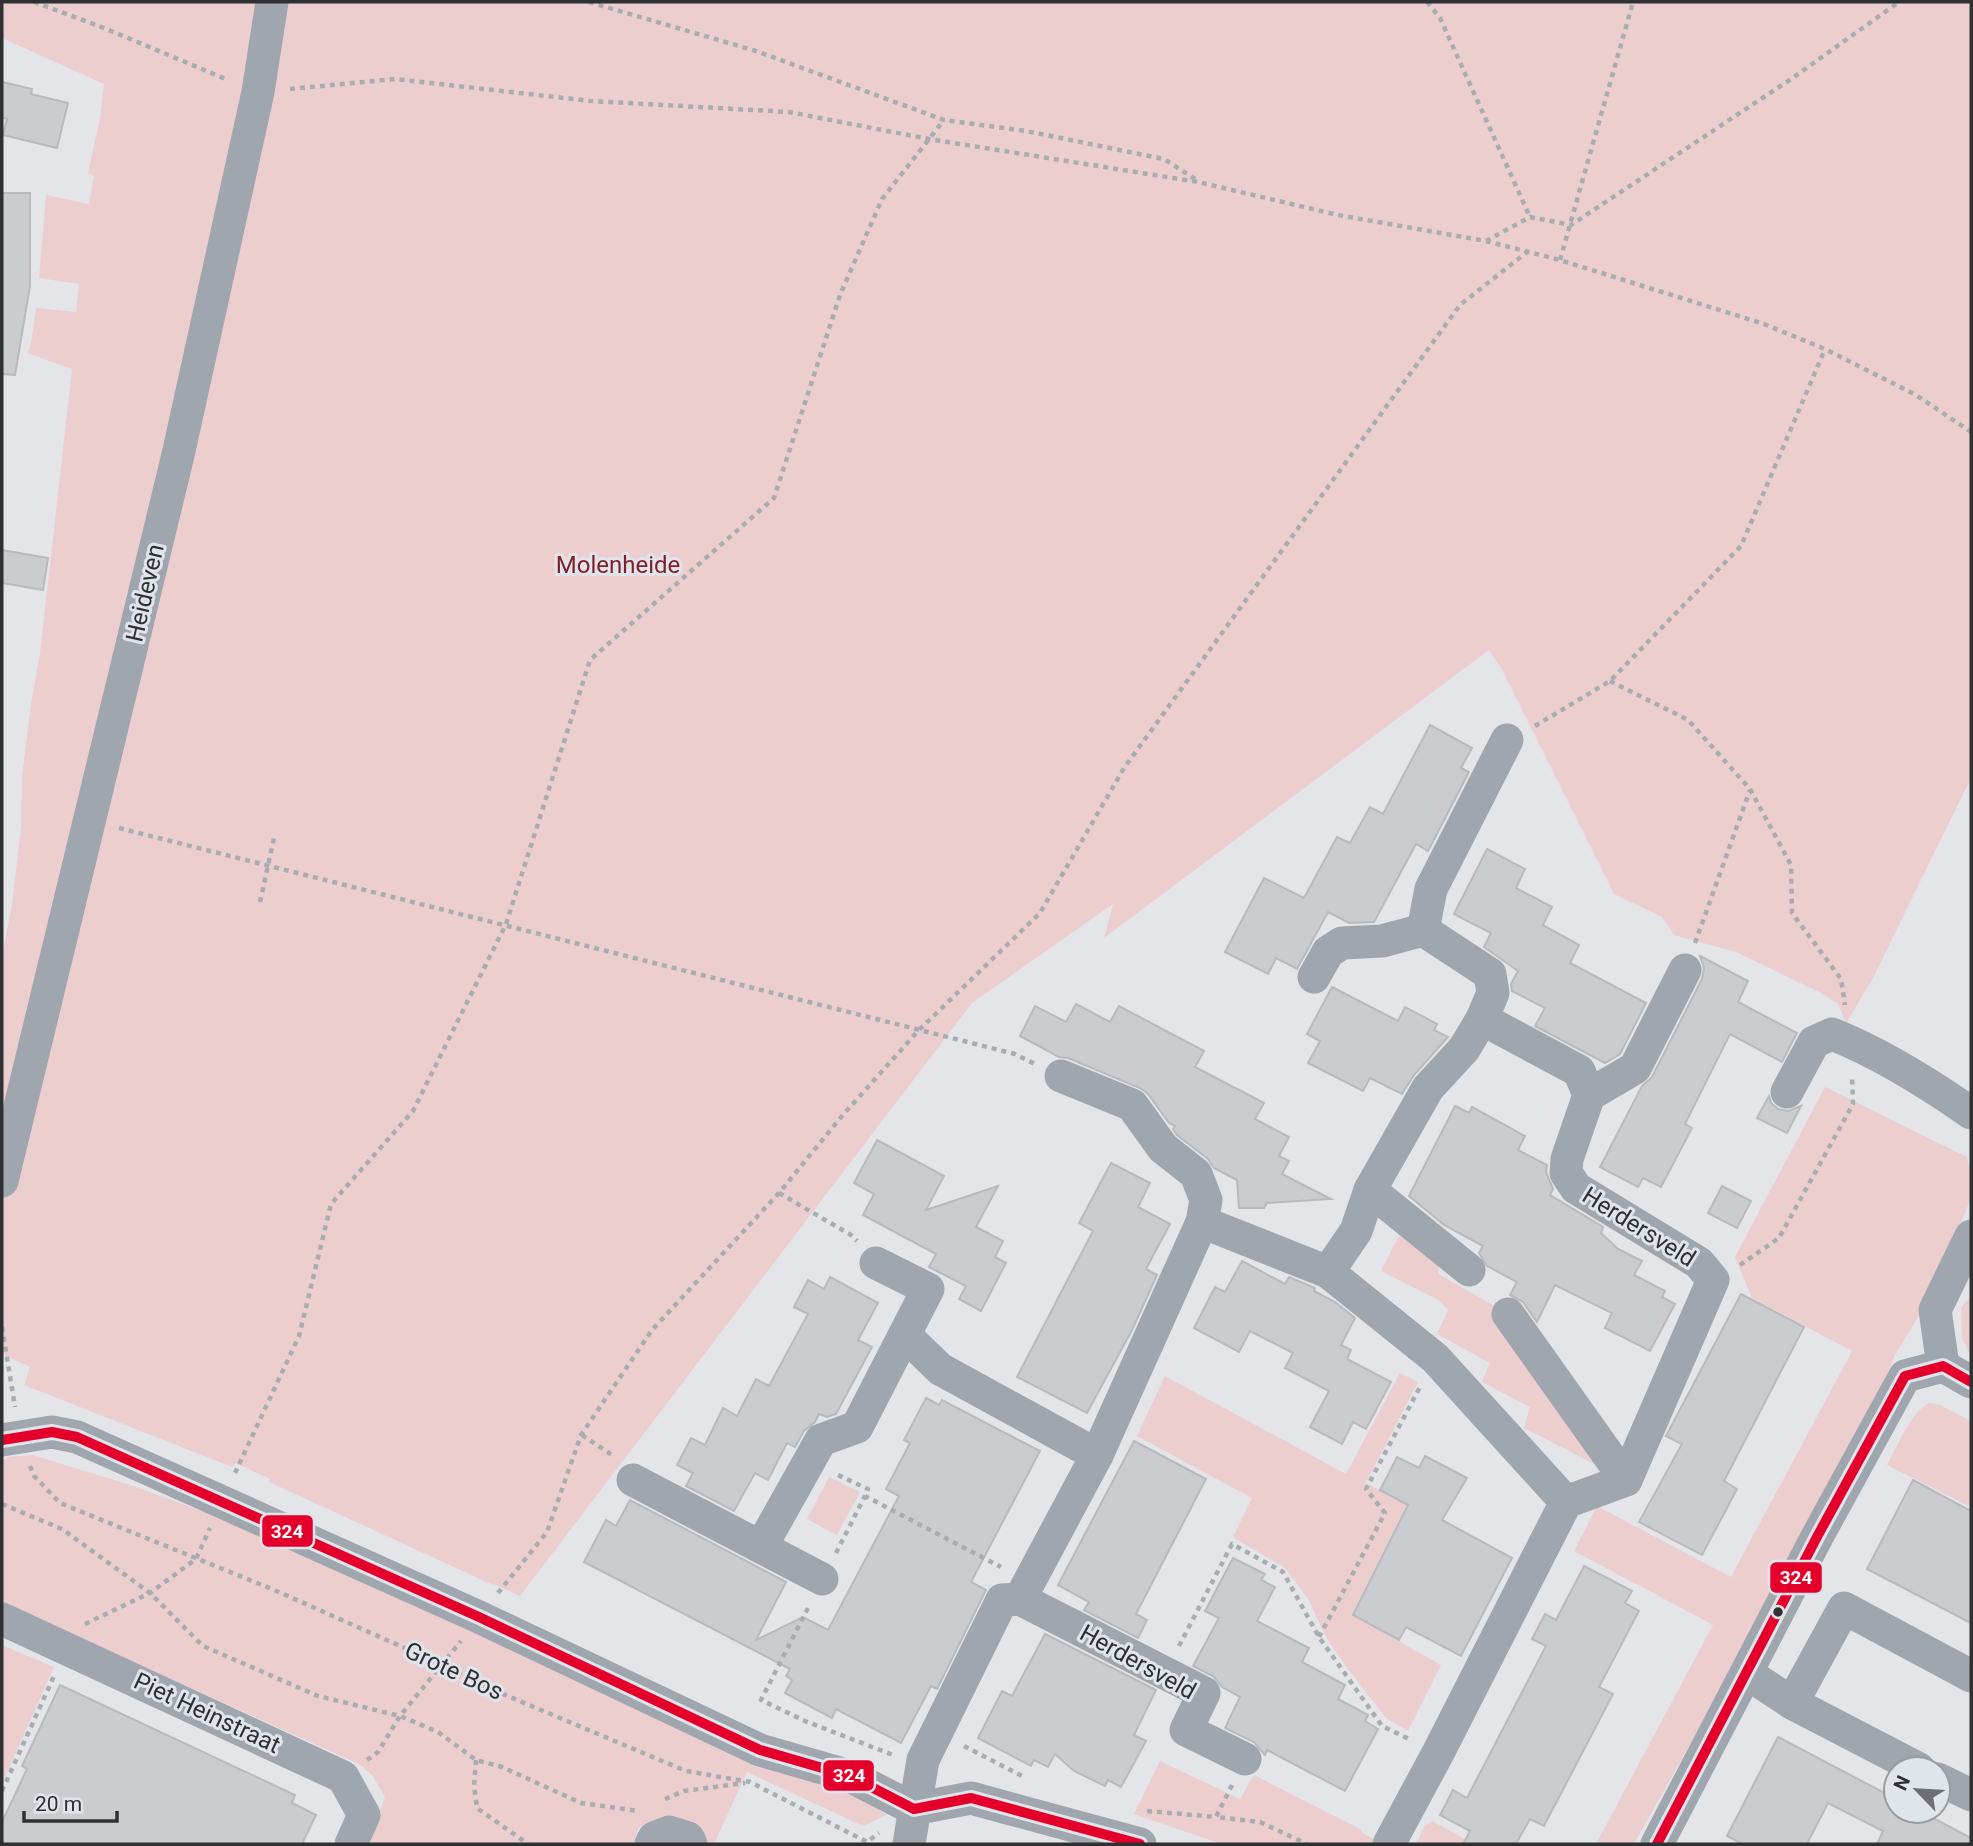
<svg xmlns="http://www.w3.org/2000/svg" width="1973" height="1846" font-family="Roboto,sans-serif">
<rect width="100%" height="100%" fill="#e3e5e8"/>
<g fill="#edcecf">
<path d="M2,2H1971V778L1872,980L1846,1023L1838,1004L1819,992L1736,952L1674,935L1662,917L1614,894L1501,668L1489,650L1104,938L1113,904L972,1003L520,1596L494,1584L493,1585L269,1482L270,1479L235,1463L232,1467L24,1385L30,1367L2,1354V955L12,905L21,827L22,777L31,704L40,653L72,369L27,353L31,344L36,308L76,312L79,284L39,278L46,195L89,204L94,176L88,173L100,118L104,84L2,38Z"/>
<path d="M1825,1087L1967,1157L1971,1172V1199L1921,1312L1895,1355L1887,1375L1703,1721L1634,1844H1596L1713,1625L1574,1551L1597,1506L1731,1577L1852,1351L1752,1298L1735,1257Z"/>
<path d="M1399,1236L1441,1257L1438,1274L1500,1309L1604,1469L1524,1428L1530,1407L1482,1382L1490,1363L1437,1334L1448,1310L1440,1301L1381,1271Z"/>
<path d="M1971,1296V1356L1962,1338L1961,1308Z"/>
<path d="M1400,1373L1418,1382L1366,1483L1409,1505L1352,1615L1441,1665L1408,1731L1387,1719L1348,1669L1327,1639L1308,1599L1285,1568L1233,1537L1252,1498L1137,1436L1165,1376L1346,1474Z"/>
<path d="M1929,1403L1940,1405L1971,1421V1507L1887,1465C1898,1446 1909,1414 1929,1403Z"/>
<path d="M33,1455L130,1485L235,1523L858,1793L886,1815L863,1826L747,1772L714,1844H705L666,1818L639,1827L633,1844H367L385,1797L372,1775L359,1764L2,1603V1461L8,1457Z"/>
<path d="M829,1477L860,1492L837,1535L807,1519Z"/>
<path d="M2,1645L54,1667L2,1784Z"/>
<path d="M1160,1761L1240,1799L1254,1775L1362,1830L1361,1832L1379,1842L1377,1844H1221L1134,1814Z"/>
<path d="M1432,1821L1474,1844H1416L1424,1827Z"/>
</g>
<g fill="#cbcccf" stroke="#b9babd" stroke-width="2">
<path d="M2,82L32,89L31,94L68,103L57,148L3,135L7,119L2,117Z"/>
<path d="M2,193H30V286L15,375L2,374Z"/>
<path d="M2,550L48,558L43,590L2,583Z"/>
<path d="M1430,725L1472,748L1461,768L1469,772L1428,851L1416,844L1374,922L1349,923L1328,912L1297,969L1276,958L1268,974L1225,952L1264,878L1304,898L1337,837L1350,843L1370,807L1383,814Z"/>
<path d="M1487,849L1525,869L1516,888L1552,907L1543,925L1579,945L1570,963L1646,1003L1620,1054L1605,1063L1535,1026L1545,1008L1512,991L1511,984L1518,971L1484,947L1491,933L1454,914Z"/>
<path d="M1700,956L1748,981L1738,1002L1797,1033L1782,1062L1730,1034L1685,1124L1692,1128L1661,1187L1643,1178L1638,1187L1600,1167L1642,1086L1652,1077L1702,979L1704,968Z"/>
<path d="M1332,987L1398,1021L1405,1007L1437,1024L1434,1030L1448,1037L1414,1075L1402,1094L1370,1078L1363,1091L1308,1063L1320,1041L1307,1034Z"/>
<path d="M1076,1004L1110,1022L1119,1006L1204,1051L1195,1067L1264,1103L1255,1119L1289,1137L1279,1156L1289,1161L1282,1174L1331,1199L1267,1203L1264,1208H1239L1237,1180L1214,1168L1208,1159L1177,1135L1173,1129L1175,1126L1169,1123L1148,1094L1140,1088L1068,1058L1059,1057L1020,1036L1035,1006L1066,1022Z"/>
<path d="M1769,1096L1771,1103L1778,1109L1788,1111L1801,1106L1787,1133L1757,1118Z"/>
<path d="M1455,1106L1469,1113L1472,1107L1525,1136L1518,1150L1547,1165L1546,1172L1553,1189L1550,1195L1603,1227L1601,1233L1618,1249L1642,1261L1634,1275L1665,1291L1662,1297L1675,1304L1650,1351L1605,1328L1612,1313L1555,1285L1537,1322L1523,1302L1510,1295L1517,1282L1487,1266L1479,1253L1483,1246L1444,1225L1409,1196Z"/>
<path d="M877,1140L944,1176L926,1210L998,1186L976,1227L1003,1241L995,1257L1006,1263L981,1311L959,1299L966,1286L929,1267L936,1254L863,1215L874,1194L854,1183Z"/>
<path d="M1111,1163L1150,1183L1138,1207L1170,1224L1146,1269L1157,1275L1132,1330L1087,1413L1017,1377L1093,1231L1079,1223Z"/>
<path d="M1722,1186L1751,1201L1737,1228L1708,1213Z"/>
<path d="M1242,1261L1285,1284L1289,1277L1315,1288L1314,1291L1335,1302L1355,1318L1341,1345L1351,1350L1347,1359L1391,1382L1366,1429L1353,1422L1342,1444L1310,1427L1329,1391L1285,1368L1293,1353L1250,1331L1239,1352L1194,1328L1215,1287L1225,1292Z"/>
<path d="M830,1277L878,1303L858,1340L872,1347L836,1414L827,1417L819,1414L815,1422L804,1431L795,1447L787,1443L768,1480L755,1473L734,1511L686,1486L693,1473L677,1465L691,1438L705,1445L723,1408L737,1416L756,1379L769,1386L808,1314L794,1307L808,1280L824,1289Z"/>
<path d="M1741,1294L1804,1327L1724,1481L1737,1489L1702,1555L1639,1522L1682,1444L1666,1436Z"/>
<path d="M926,1398L939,1405L942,1400L1040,1451L971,1582L986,1590L937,1689L931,1686L901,1743L836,1709L832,1718L785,1693L792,1680L786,1676L790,1669L584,1562L606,1520L616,1526L630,1500L786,1582L756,1640L803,1617L828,1630L899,1496L886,1489L910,1443L904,1440Z"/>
<path d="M1134,1441L1206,1479L1136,1614L1147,1620L1138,1638L1084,1610L1089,1602L1058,1585Z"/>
<path d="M1425,1456L1467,1478L1442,1520L1512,1558L1461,1656L1406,1627L1399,1640L1353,1615L1408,1505L1380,1490L1397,1457L1419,1468Z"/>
<path d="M1913,1480L1971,1511V1623L1867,1569Z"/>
<path d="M1233,1558L1265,1574L1261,1580L1275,1587L1257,1621L1309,1648L1302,1662L1345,1685L1338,1699L1368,1715L1365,1721L1378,1729L1345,1791L1267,1750L1265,1755L1254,1742L1225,1728L1240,1697L1222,1687L1213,1676L1193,1666L1219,1618L1205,1611Z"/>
<path d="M1584,1566L1632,1591L1625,1603L1639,1611L1599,1687L1613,1694L1544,1826L1530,1819L1516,1844H1463L1470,1831L1440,1815L1453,1790L1467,1798L1546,1646L1532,1639L1545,1614L1556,1620Z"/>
<path d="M1045,1634L1156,1690L1134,1735L1146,1741L1121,1787L1108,1780L1105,1786L1074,1771L1055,1754L1048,1767L1034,1760L1031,1766L978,1738L1002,1691L1012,1696Z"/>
<path d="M60,1685L295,1795L292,1803L316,1815L302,1844H2V1822L27,1769L22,1766Z"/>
<path d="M1778,1737L1896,1799V1811H1920L1971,1838V1844H1877L1883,1831L1828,1803L1807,1844H1743L1727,1836Z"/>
</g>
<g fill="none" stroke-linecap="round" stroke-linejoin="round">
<g stroke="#a8adb2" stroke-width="4.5" stroke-dasharray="5 5" stroke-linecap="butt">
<path d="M34,2L104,28L228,80"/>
<path d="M589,2L756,51L944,120L1026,131L1164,159L1195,179"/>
<path d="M1427,2L1440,18L1530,217"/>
<path d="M290,89L395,79L591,101L789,112L929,139L1198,182L1338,215L1486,241L1560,260L1764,324L1825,349L1916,395L1971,432"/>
<path d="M1486,241L1530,217L1571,225L1794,77L1899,2"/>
<path d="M1560,260L1633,2"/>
<path d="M1610,681L1688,720L1750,789L1791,865L1792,913L1841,979L1845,1005"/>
<path d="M1535,726L1610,681L1741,546L1825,349"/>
<path d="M119,828L1015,1054L1035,1064"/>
<path d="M260,902L274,838"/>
<path d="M1695,943L1750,790"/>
<path d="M779,1193L851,1235L857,1241"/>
<path d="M1740,1265L1779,1238L1853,1104L1852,1076"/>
<path d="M2,1327L15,1407"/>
<path d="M582,1435L615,1457"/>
<path d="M30,1466L34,1476L60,1503L272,1589L443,1665L479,1684L686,1771L750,1782L867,1842L879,1833"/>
<path d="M235,1473L299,1336L331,1204L413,1111L506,924L590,660L774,498L840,295L882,199L944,120"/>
<path d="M838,1475L868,1489L865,1496L1001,1567"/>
<path d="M2,1504L62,1529L150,1593L203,1646L318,1696L400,1716L438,1732L476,1760L502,1767L581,1803L639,1811"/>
<path d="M836,1553L865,1496"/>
<path d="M498,1593L547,1532L581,1435L652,1330L779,1193L842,1116L918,1031L1040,913L1124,768L1460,305L1527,252"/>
<path d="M808,1608L761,1700L805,1721L893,1755"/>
<path d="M85,1624L150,1593L196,1559L210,1528"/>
<path d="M1319,1637L1385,1513L1366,1489L1420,1387"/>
<path d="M1179,1646L1232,1544L1283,1572L1319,1637L1382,1726L1409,1739"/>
<path d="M964,1746L1022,1776"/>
<path d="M367,1760L378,1752L400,1716L461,1641"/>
<path d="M476,1760L474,1786L477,1808L528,1844"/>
<path d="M1232,1785L1216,1817L1260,1822L1307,1844"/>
<path d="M2,1791L54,1676"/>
<path d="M665,1799L684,1791L745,1783"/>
<path d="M1147,1811L1216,1817"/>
</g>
<g stroke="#9fa6ae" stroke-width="33">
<path d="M1423,930L1431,889L1507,740"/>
<path d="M1314,977L1328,952L1342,943L1382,941L1423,930L1490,974L1493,993L1482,1019L1464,1049L1428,1088L1370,1190L1356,1231L1328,1272"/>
<path d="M1787,1092L1814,1042L1832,1034C1880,1053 1928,1083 1971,1113"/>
<path d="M1589,1095L1635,1068L1685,970"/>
<path d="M2,1181L178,455L258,92L272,2"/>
<path d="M1370,1190L1469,1270"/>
<path d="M1202,1222L1328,1272L1435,1358L1566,1502"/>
<path d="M1508,1314L1626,1480"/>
<path d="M906,1336L940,1369L1097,1455"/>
<path d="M1943,1366L1935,1310L1971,1236"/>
<path d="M1943,1366L1971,1382"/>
<path d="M2,1440L52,1432L77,1437L479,1617L760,1750L850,1776L914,1809L971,1798L1140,1844"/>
<path d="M633,1480L822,1579"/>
<path d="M761,1547L821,1440L857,1427L928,1289L876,1263"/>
<path d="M1020,1599L1097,1455L1202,1222L1206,1200L1196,1174L1163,1148L1132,1105L1061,1076"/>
<path d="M2,1619L343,1777L364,1815L351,1844"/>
<path d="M1748,1674L1792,1703L1919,1769"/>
<path d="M1792,1703L1844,1608L1971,1676"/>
<path d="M1938,1779L1971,1795"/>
<path d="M651,1844L654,1838L669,1832L688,1838L691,1844"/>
<path d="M909,1844L923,1760L1002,1600L1020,1599L1204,1693L1186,1730L1245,1759"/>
<path d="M1389,1844L1438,1753L1566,1502L1626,1480L1713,1280L1699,1263L1576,1188L1566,1173L1567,1159L1589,1095L1579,1071L1482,1019"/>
<path d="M1657,1844L1818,1535L1905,1376L1943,1366"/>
</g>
<defs>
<g id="bus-1">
<path d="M2,1440L52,1432L77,1437L479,1617L760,1750L850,1776L914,1809L971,1798L1140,1844"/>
<path d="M1657,1844L1818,1535L1905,1376L1943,1366L1971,1382"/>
</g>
</defs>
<use href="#bus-1" stroke="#e0e5eb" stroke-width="16"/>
<use href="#bus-1" stroke="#e4002b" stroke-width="10"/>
</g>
<circle fill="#2f3033" stroke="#e0e5eb" stroke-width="2.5" cx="1778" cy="1612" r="6"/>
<g text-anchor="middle" stroke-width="6" stroke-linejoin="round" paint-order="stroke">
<g font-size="24" fill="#831f28" stroke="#e0e5eb">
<text x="618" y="573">Molenheide</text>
</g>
<g font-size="24" fill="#2f3033" stroke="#e0e5eb">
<text transform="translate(145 593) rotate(-77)" y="8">Heideven</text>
<text transform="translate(1639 1227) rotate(32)" y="8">Herdersveld</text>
<text transform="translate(1138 1662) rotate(29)" y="8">Herdersveld</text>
<text transform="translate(454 1671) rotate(25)" y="8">Grote Bos</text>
<text transform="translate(207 1713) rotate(25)" y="8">Piet Heinstraat</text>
</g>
</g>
<g stroke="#e0e5eb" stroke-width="2.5">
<rect x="261" y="1514" width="53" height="34" rx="7" fill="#e4002b"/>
<rect x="1769" y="1561" width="54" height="33" rx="7" fill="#e4002b"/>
<rect x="822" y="1759" width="53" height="33" rx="7" fill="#e4002b"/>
</g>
<g font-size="19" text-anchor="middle" font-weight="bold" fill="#fff">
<text x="287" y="1538">324</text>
<text x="1796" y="1584">324</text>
<text x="849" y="1782">324</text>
</g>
<rect width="1973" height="1846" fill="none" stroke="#2f3033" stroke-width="7"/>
<g transform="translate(1917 1790) rotate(295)"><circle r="33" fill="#e0e5eb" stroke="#999da1" stroke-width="2"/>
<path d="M0-5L12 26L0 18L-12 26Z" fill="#6e6f72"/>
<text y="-10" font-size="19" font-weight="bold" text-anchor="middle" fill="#2f3033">N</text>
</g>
<path d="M24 1811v10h93v-10" fill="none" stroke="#2f3033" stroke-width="3.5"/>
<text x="35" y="1811" font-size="21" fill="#2f3033" stroke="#e0e5eb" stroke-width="5" paint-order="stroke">20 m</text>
</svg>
